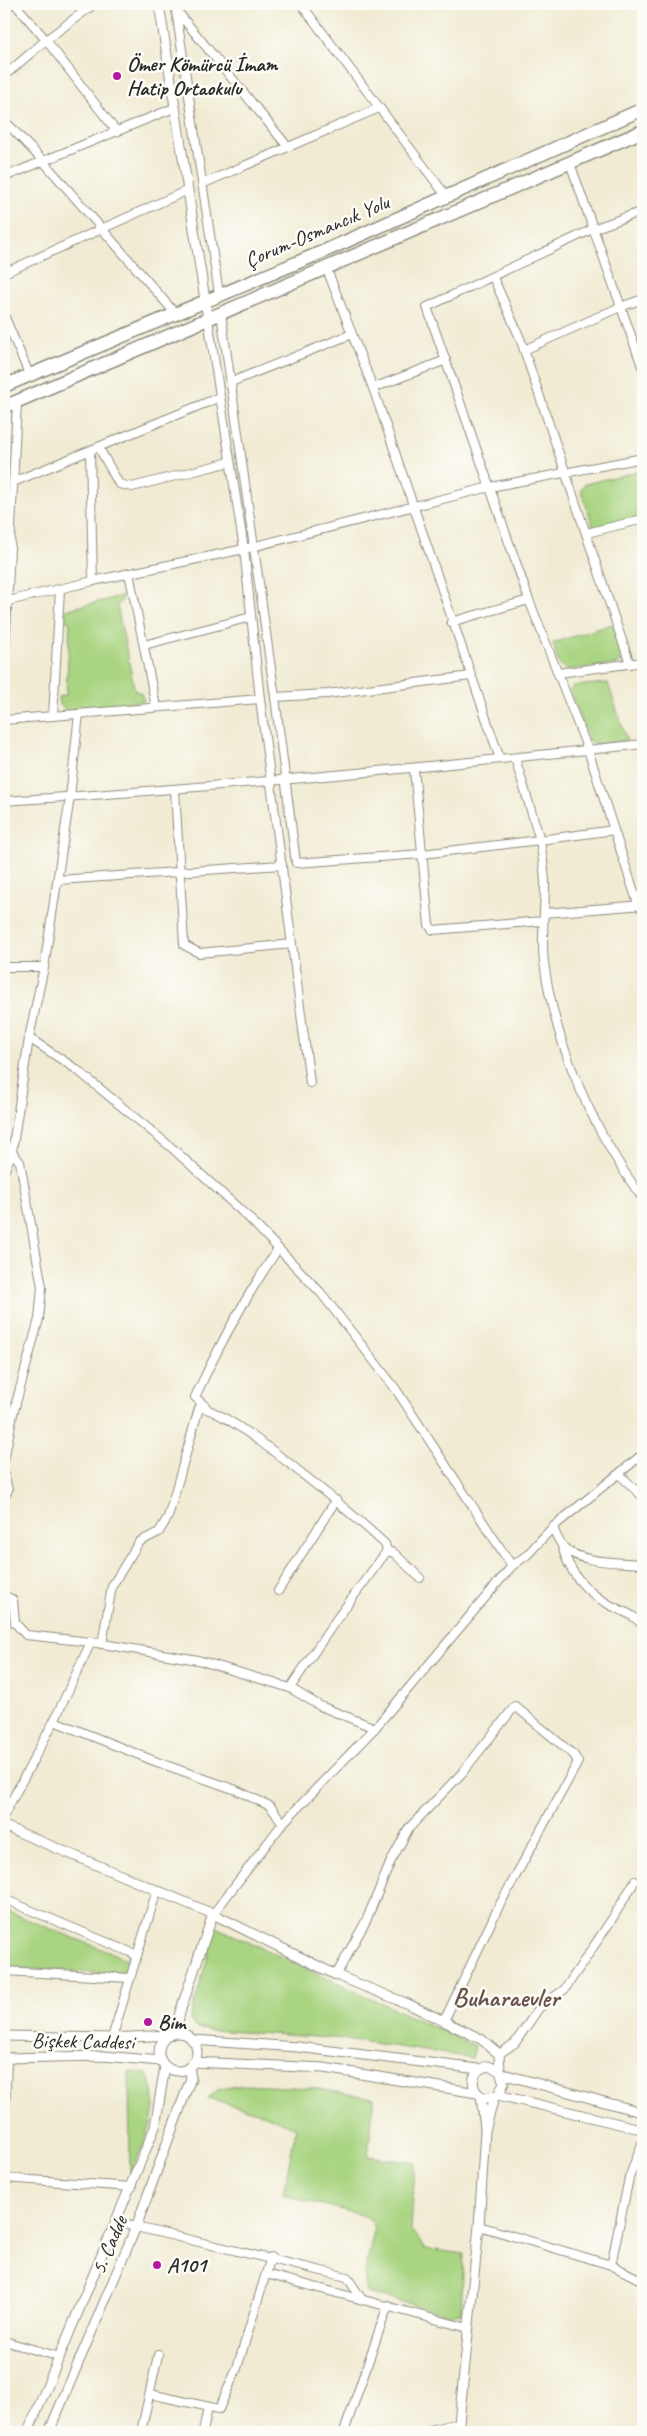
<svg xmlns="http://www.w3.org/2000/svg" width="647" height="2436" font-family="Caveat,sans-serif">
<rect width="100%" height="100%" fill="#fdfcf7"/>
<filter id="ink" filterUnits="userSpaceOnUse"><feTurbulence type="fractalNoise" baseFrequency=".02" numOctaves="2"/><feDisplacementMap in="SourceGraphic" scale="10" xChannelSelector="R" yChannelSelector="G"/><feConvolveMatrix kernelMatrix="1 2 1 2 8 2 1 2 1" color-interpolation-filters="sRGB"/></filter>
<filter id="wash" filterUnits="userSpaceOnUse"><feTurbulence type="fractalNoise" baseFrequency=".0096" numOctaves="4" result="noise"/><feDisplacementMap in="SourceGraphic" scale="20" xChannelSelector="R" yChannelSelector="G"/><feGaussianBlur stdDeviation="1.12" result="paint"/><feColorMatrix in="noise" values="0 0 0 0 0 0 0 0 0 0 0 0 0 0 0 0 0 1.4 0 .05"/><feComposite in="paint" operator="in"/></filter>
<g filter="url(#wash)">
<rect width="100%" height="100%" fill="#f1ebd3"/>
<g fill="#a9d481" stroke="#6a8056">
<path d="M643,470V519L601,529L593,526L581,490L585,484Z"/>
<path d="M122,596V601L117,606L135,691L141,693L144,701L67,711L59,704L58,697L66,695L70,623L65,620V610Z"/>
<path d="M612,624L624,658L619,664L566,670L559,664L553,643Z"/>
<path d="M608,683L627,741L596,745L589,741L570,691L573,686Z"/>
<path d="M4,1910L129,1960L124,1975L4,1967Z"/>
<path d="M216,1927L475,2046L472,2058L346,2039L197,2029L190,2020Z"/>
<path d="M129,2072L146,2073C166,2106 144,2143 130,2175Z"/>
<path d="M244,2085L312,2088L374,2098L368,2156L415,2163L411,2230L426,2249L464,2254L461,2313L449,2314L367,2293L364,2275L374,2231L372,2221L365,2216L283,2195L296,2128L263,2114L208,2098L219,2089Z"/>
</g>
</g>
<g filter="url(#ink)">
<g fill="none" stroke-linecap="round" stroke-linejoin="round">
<defs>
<g id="minor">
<path d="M15,4L46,40L117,132"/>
<path d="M175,4L219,294"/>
<path d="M301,4L447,197"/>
<path d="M177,11L288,147"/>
<path d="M4,76L46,40L94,4"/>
<path d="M4,120L43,161L175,313"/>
<path d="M570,163L643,369"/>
<path d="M4,177L174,108"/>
<path d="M202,184L379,108"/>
<path d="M643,211L593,229L427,307L529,600L588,750L636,898L643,911"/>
<path d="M326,267L373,388L500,759"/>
<path d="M4,273L188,190"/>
<path d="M493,277L520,338L630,664"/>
<path d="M221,313L275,697"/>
<path d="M4,315L29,374"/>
<path d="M208,319L244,549L260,699L310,1083"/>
<path d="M524,350L620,307L643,299"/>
<path d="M231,382L352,334"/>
<path d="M373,388L446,360"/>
<path d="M99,448L119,484L132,487L230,462"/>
<path d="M90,451L93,581"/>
<path d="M13,482L220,397"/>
<path d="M587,533L643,519"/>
<path d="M129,573L156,707"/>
<path d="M8,601L93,581L244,549L490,487L643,458"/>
<path d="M451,622L529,600"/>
<path d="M144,645L251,617"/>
<path d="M4,673L17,402"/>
<path d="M558,673L643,662"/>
<path d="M471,676L327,694L275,697L296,863L422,854L540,840C542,855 545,870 545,885C545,911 541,936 544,962C555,1046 593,1130 643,1199"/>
<path d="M53,716L60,589"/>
<path d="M4,720L260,699"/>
<path d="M515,758L540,840L614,830"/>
<path d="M414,769L429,925L433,930L543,921"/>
<path d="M175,790L184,945L199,953L292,944"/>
<path d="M4,801C217,788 430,767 643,744"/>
<path d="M58,880L282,865"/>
<path d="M544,913L643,905"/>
<path d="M4,967H44"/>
<path d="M29,1038L76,1069L172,1148L248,1217L321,1293L395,1388L512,1566L375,1728L283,1823L213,1914"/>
<path d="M4,1150L12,1152L20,1162L42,1287L39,1319L13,1414L4,1460"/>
<path d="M4,1172L12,1152L29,1038L44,967L70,797L79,714"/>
<path d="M206,1407L195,1397C219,1345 246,1296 278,1249"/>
<path d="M4,1472L8,1490L4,1498"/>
<path d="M619,1474L643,1497"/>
<path d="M553,1527L643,1454"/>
<path d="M562,1546C569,1573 586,1592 610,1605C623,1612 634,1614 643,1626"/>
<path d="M387,1551L394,1553L420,1578"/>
<path d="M512,1566L527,1555L553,1527C555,1533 558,1540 562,1545C576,1564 621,1562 643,1564"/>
<path d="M278,1591L336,1500"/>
<path d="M4,1595L13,1600L15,1623L26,1635L91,1642L198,1660L290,1688L320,1706L375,1728"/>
<path d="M102,1644L112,1586L139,1542L159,1532L168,1517L199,1408C227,1406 359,1520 385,1544L387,1551L336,1620L290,1688"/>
<path d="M54,1721L157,1762L236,1790L270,1806L283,1823"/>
<path d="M4,1815L54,1721L91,1642"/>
<path d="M4,1899L137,1955"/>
<path d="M4,1971L130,1978"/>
<path d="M336,1975L366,1921L391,1861L409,1828L462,1773L515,1706L574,1755L578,1762L498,1908L444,2021"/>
<path d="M112,2038L157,1890"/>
<path d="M499,2054L515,2043L539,2008L565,1989L612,1919L635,1881"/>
<path d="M4,2143L7,2058"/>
<path d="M4,2178L132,2187"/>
<path d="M479,2226L611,2265L629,2178L643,2141"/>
<path d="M136,2227L347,2277L361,2298"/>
<path d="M611,2265L643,2281"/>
<path d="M266,2274L468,2328"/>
<path d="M4,2341L60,2357"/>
<path d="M150,2394L219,2409L237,2368L271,2257"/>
<path d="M141,2432L158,2355"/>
<path d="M203,2432L208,2407"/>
<path d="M344,2432L388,2305"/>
<path d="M429,2432L433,2429L459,2423"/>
</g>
<g id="tertiary">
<path d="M159,4L208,319"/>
<path d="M4,1826L213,1914L336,1975L408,2004L481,2039L499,2054L500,2071"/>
<path d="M176,2033L180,2012L213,1914"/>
<circle cx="178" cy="2052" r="19"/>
<path d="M4,2036L112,2038L170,2035"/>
<path d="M192,2040L298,2047L479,2069"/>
<path d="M4,2058L103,2056L161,2061"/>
<path d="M193,2062L324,2068L477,2093"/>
<path d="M503,2074L641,2112L643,2116"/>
<path d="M498,2095L504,2083L500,2071L488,2066C470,2070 468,2091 485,2098L498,2095L636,2128L643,2126"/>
<path d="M481,2096L485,2128"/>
<path d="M117,2221L136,2227"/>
<path d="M28,2432L155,2127L165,2066"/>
<path d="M49,2432L136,2227L191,2078L189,2067"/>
<path d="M458,2432L479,2226L485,2131L494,2097"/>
</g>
<g id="trunk">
<path d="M4,386L320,253L643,109"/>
<path d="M4,407L643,131"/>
</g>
</defs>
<use href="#minor" stroke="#8e8b7f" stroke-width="10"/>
<use href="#tertiary" stroke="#8e8b7f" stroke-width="11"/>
<use href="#trunk" stroke="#8e8b7f" stroke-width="15"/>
<use href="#minor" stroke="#fff" stroke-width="8"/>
<use href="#tertiary" stroke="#fff" stroke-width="9"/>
<use href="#trunk" stroke="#fff" stroke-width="12"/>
</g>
</g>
<g fill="#b5179e" stroke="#fdfcf7" stroke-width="2">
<circle cx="117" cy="76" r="5"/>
<circle cx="148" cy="2022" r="5"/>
<circle cx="157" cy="2265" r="5"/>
</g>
<g text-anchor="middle" stroke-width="5" stroke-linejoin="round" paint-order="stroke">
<g font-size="21" font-weight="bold" fill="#2b2b2b" stroke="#fdfcf7" text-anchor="start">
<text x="127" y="71">Ömer Kömürcü İmam<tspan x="127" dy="24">Hatip Ortaokulu</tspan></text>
<text x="158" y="2029">Bim</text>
<text x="167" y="2272">A101</text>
</g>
<g font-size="21" fill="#2b2b2b" stroke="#fdfcf7">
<text transform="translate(317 231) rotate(-23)" y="7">Çorum-Osmancık Yolu</text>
<text transform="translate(83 2041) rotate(1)" y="7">Bişkek Caddesi</text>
<text transform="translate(109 2245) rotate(-67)" y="7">5. Cadde</text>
</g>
<g font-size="26" font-weight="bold" fill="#6a544b" stroke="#fdfcf7">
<text x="506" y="2006">Buharaevler</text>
</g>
</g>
<rect width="647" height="2436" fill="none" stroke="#fdfcf7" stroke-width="20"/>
</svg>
